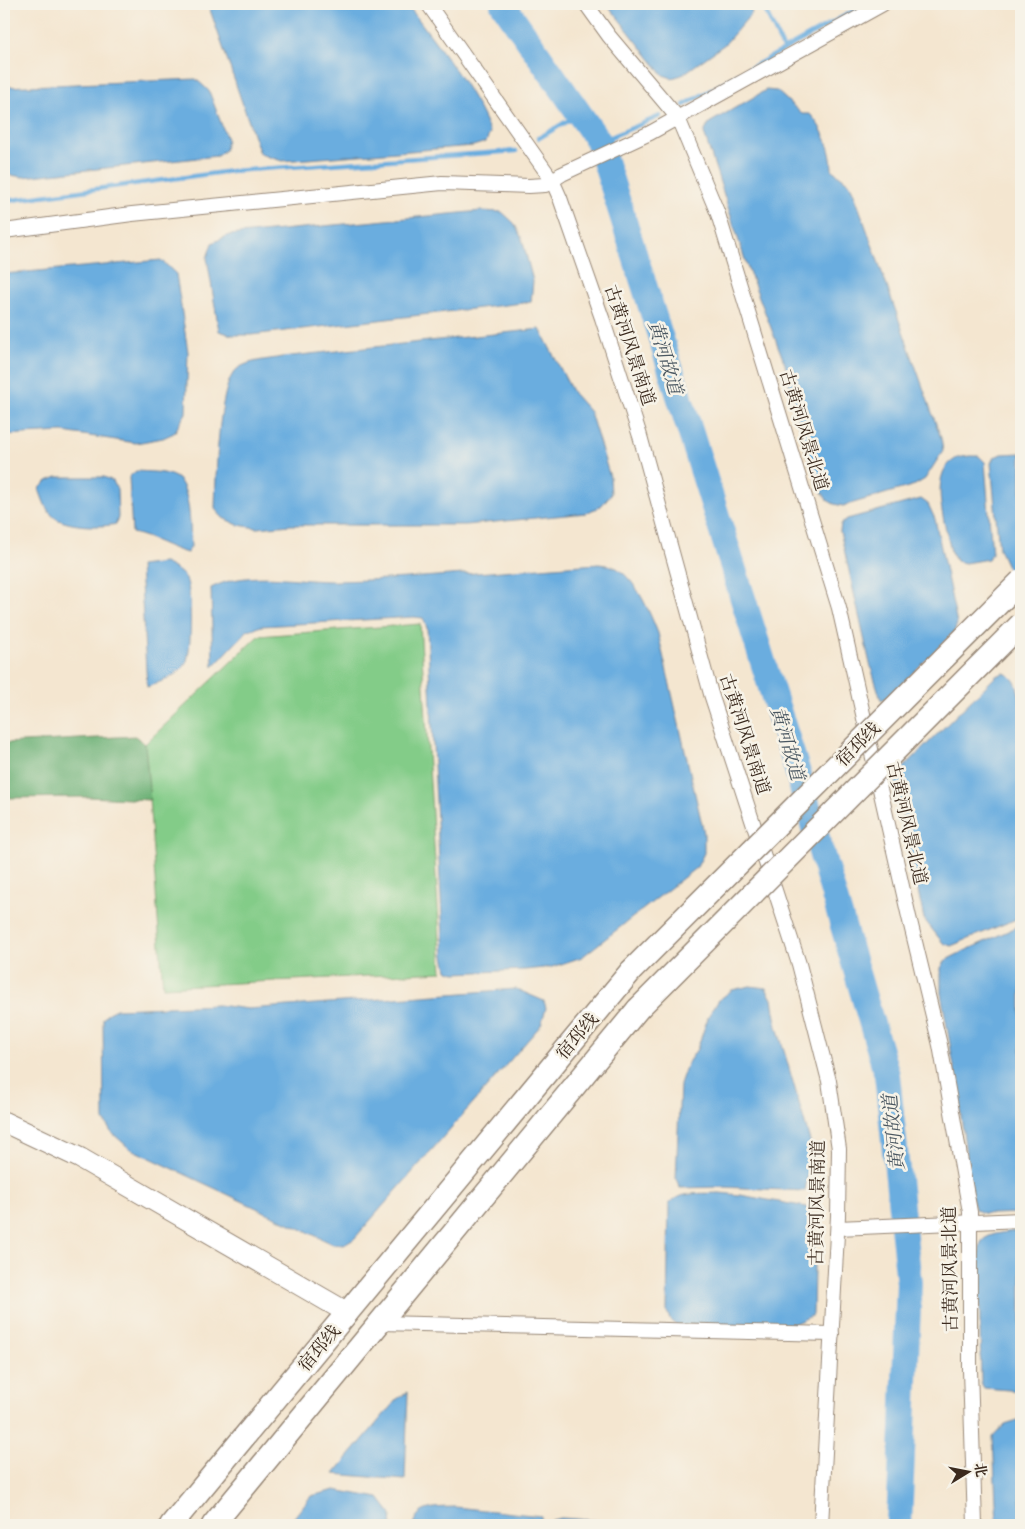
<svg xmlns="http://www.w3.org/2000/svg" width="1025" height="1529" font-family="'IM FELL Great Primer','Noto Serif SC',serif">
<rect width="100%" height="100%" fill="#f7f3e8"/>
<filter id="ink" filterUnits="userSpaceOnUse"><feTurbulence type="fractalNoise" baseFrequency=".02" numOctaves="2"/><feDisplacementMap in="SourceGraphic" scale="10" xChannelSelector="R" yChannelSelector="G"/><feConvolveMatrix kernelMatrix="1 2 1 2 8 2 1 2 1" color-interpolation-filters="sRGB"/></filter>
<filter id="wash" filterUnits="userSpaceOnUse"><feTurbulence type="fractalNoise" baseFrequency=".0096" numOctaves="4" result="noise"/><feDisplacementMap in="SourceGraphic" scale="20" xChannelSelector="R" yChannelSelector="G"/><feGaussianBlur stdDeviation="1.12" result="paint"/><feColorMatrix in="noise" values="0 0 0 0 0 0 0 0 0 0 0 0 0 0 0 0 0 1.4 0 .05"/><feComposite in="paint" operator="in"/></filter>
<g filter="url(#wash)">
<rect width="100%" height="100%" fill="#f4e6d0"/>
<path fill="#83cc88" stroke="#5f7b53" d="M420,624L442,972L163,987L145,744L258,636Z"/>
<path fill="#6ab074" stroke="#526d49" d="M135,736L145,744L150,800L88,797L4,798V743Z"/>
<g fill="#6aaddf" stroke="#526c7e">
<path d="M208,4H407C434,41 474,89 490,133L486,142L473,146L282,161L260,154Z"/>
<path d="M607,4H749L752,13L725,44L682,75L672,78L663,75Z"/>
<path d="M196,79L209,91L227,139L225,150L217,156L23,177L4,174V87Z"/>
<path d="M766,90L777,91L802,114H810C823,128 832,150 832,170L849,183L853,191L941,438L943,451L925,479L915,485L843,506L834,504L827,500L819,487L806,453L785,364L747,266L704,133L709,123Z"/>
<path d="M481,211L502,212L514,223L522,239L533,281L531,302L251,335H232L219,331L207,258L212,243L229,235Z"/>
<path d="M161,260L176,274L188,352L186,413L174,433L163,438L136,443L63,432L4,435V274Z"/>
<path d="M540,329L573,393L590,412L610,477L611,494L601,506L586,513L465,525H291L257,528L238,525L223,518L215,509C216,482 217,384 237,369C249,360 268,360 282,357Z"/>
<path d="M1021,453V569L1011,575L999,549L991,463L994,457L1002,454Z"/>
<path d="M969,456H979L985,462L992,554L988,559L965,563L956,561L951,552C947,529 927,475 954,460C957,457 964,457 969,456Z"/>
<path d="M136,471C148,472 164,471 175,477C191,485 190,530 191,547L187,553C168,548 152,537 132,533L129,477Z"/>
<path d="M57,477H104L113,481L117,489L118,517L116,524C101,528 60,527 51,514C45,508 42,497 39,489L47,481Z"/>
<path d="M921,499L928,504L935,519L957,624L954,632L889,697L881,700L870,664L840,531L841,524L847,519Z"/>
<path d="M164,563C172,567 181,571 186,579C192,591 192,651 186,663C178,676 160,682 147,687L140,566Z"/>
<path d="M599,564C605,565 613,565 618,569C638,583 649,611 658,633L704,833V853L697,867L582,957L552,967L525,970L455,973L447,970L444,956L427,628L423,618L414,617L262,626L248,630L213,667L211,588C249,568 297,582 338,581C425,579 512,569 599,564Z"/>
<path d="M1004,673C1018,678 1018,691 1021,704V917L951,946L943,943L924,919L895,782L896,775L996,676Z"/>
<path d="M1021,925V1213L992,1214L982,1213L975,1209L972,1198L955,1072L941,993V968L946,960L958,954Z"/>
<path d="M750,986L766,988L772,999L776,1023L812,1148L805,1191L723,1187L680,1188L676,1179L680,1084L687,1064L697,1049L709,1015L719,1000L732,990Z"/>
<path d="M516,989L544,1001L546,1008L541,1025L354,1239L344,1245L333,1244L129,1148L111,1132L104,1120L103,1019L108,1013L116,1009L218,1005L248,1009Z"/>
<path d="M719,1193L740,1195L807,1207L815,1222L813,1315L787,1327L676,1325L670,1320L667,1311L669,1203C682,1191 702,1194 719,1193Z"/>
<path d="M1021,1230V1391L984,1388L981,1383L979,1261C979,1256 979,1245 982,1241C990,1232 1011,1232 1021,1230Z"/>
<path d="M408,1392L405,1480L334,1474L397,1399Z"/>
<path d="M1021,1419V1525H997L993,1437L1005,1424Z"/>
<path d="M335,1490L379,1498L392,1515L391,1525H288L311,1496Z"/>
<path d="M455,1507L541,1516V1525H413C418,1505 438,1508 455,1507Z"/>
<path d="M561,1518L668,1525H552V1520Z"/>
</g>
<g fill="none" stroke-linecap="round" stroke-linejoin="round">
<g stroke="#6aaddf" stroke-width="4.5">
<path d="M762,4L784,50"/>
<path d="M684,105L866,4"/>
<path d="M539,138L579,114"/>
<path d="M599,142L660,116"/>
<path d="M4,201L232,171L516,151"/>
</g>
<path stroke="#6aaddf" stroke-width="26" d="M503,4L599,142L797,770L887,1075L909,1283L899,1525"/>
</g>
</g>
<g filter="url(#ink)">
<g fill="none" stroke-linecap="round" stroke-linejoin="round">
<defs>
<g id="street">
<path d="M428,4L552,180L560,198L602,318L640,436L711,694L799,964L829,1081L839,1149L838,1216L821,1525"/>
<path d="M586,4L609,36L678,118L718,214L839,608L909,917L940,1045L970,1212V1370L975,1525"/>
<path d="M4,231L132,214L442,183L529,186L545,185L562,174L650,133L883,4"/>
<path d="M838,1228L1021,1220"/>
<path d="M380,1323L832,1334"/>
</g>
<path id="secondary" d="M4,1122L80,1158L348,1313"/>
<g id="primary">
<path d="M171,1525L631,971"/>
<path d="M213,1525L638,1009"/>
</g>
</defs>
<use href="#street" stroke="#988877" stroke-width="16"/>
<use href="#secondary" stroke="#988877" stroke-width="22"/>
<use href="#primary" stroke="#988877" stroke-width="25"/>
<use href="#street" stroke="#fff" stroke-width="14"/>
<use href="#secondary" stroke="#fff" stroke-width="20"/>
<use href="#primary" stroke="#fff" stroke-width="22"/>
<defs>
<g id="primary-bridge">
<path d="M631,971L1021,581"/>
<path d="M638,1009L1021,624"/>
</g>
</defs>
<use href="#primary-bridge" stroke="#988877" stroke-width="25" stroke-linecap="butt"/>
<use href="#primary-bridge" stroke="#fff" stroke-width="22"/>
</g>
</g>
<g text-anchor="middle" stroke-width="5" stroke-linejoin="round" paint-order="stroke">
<g font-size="18" fill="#3b2a1e" stroke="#f7f3e8">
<text transform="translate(630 345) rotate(72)" y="6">古黄河风景南道</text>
<text transform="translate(804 430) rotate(73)" y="6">古黄河风景北道</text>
<text transform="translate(745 734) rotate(72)" y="6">古黄河风景南道</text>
<text transform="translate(858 744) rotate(-45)" y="6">宿邳线</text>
<text transform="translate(907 823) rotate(77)" y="6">古黄河风景北道</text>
<text transform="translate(577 1036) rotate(-50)" y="6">宿邳线</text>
<text transform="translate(817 1203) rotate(-89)" y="6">古黄河风景南道</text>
<text transform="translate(950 1269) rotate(-91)" y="6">古黄河风景北道</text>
<text transform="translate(319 1348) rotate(-50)" y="6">宿邳线</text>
</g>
<g font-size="19" font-style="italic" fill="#4b5862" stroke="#f7f3e8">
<text transform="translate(666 357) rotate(73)" y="7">黄河故道</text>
<text transform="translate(788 743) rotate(73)" y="7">黄河故道</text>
<text transform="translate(893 1133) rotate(-96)" y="7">黄河故道</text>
</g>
</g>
<rect width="1025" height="1529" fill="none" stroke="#f7f3e8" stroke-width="20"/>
<g transform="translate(968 1472) rotate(80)" stroke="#f7f3e8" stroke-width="4" paint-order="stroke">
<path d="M0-4L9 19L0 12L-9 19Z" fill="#3b2a1e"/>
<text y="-8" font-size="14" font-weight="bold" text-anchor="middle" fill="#3b2a1e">北</text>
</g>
</svg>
